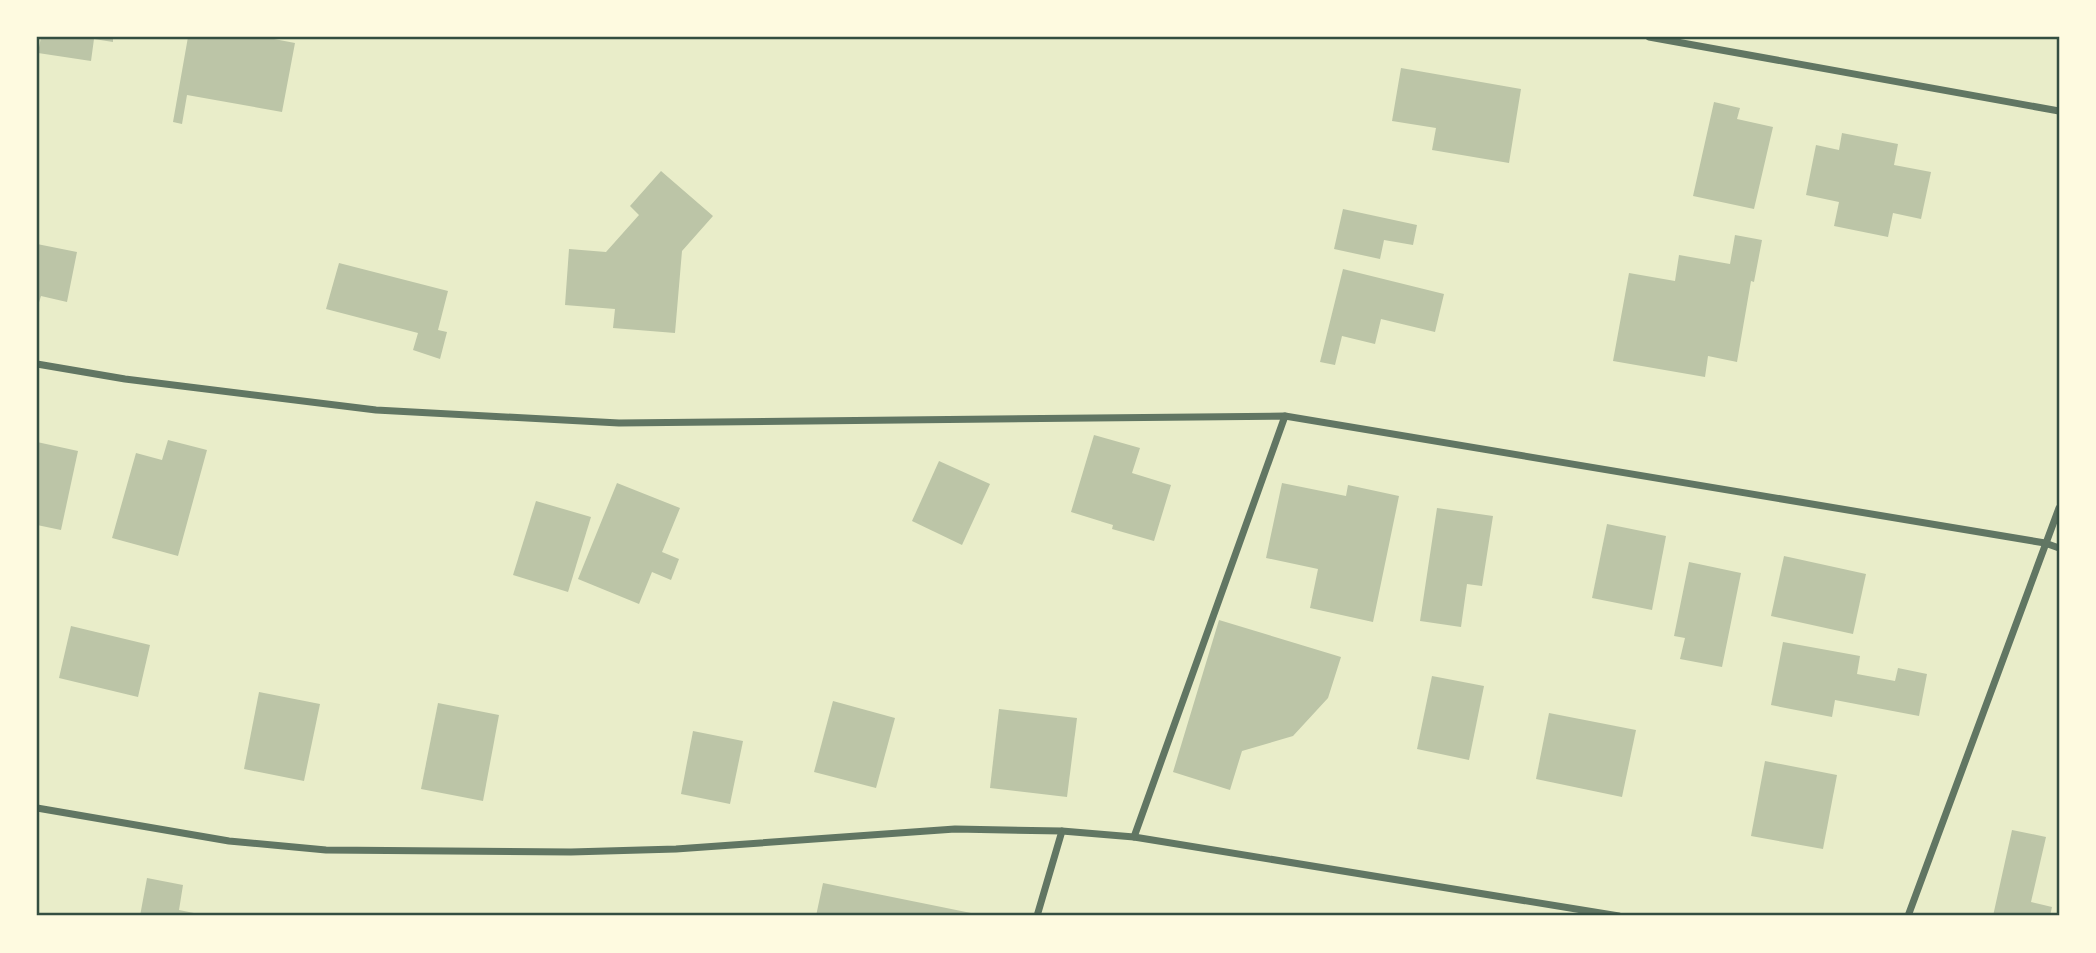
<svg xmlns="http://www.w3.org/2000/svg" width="2096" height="953" font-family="'PT Sans',sans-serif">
<rect width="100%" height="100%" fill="#e9edc9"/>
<g fill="#bcc5a7">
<path d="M41,37H113V42L94,39L91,61L38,53Z"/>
<path d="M188,37H275L274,39L295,43L282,112L187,95L182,124L173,122Z"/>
<path d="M1401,68L1521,89L1509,163L1432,150L1436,128L1392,121Z"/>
<path d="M1714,102L1740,108L1737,119L1773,127L1754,209L1693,196Z"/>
<path d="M1842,133L1898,144L1894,165L1931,172L1921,219L1893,213L1888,237L1834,226L1839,202L1806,195L1816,145L1839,150Z"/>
<path d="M661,171L713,216L682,251L675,333L613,328L615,309L565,305L569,249L606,252L639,215L630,206Z"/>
<path d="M1343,209L1417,225L1413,245L1384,240L1380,259L1334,249Z"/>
<path d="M1735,235L1762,240L1754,282L1751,281L1737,362L1708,356L1705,377L1613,361L1629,273L1675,281L1679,255L1730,264Z"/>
<path d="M37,244L77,252L67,302L41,296L37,309Z"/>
<path d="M339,263L448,291L438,330L447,332L440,359L413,350L418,333L326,309Z"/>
<path d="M1343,269L1444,294L1435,332L1381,319L1375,344L1342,336L1335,365L1320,362Z"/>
<path d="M1094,435L1140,448L1132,473L1171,485L1154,541L1112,529L1113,525L1071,512Z"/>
<path d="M168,440L207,450L178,556L112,538L136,453L162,460Z"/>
<path d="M37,442L78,451L61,530L37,525Z"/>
<path d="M939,461L990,484L962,545L912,521Z"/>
<path d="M617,483L680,508L662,552L679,559L671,580L652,572L639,604L578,579Z"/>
<path d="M1282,483L1346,496L1348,485L1399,496L1373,622L1310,608L1318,569L1266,558Z"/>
<path d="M536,501L591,517L568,592L513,575Z"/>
<path d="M1437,508L1493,516L1482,586L1467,584L1461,627L1420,621Z"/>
<path d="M1607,524L1666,536L1652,610L1592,598Z"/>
<path d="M1784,556L1866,574L1853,634L1771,616Z"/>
<path d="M1689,562L1741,573L1722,667L1680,659L1685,638L1674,636Z"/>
<path d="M1219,620L1341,657L1328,698L1293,736L1242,751L1230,790L1173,772Z"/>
<path d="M71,626L150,645L138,697L59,678Z"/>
<path d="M1783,642L1860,656L1857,674L1895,681L1898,668L1927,674L1919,716L1835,700L1832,717L1771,705Z"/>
<path d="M1432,676L1484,686L1469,760L1417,749Z"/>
<path d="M259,692L320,704L304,781L244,769Z"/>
<path d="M833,701L895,718L876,788L814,772Z"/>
<path d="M438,703L499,715L483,801L421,789Z"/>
<path d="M999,709L1077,718L1067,797L990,788Z"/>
<path d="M1549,713L1636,730L1622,797L1536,779Z"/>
<path d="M693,731L743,741L730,804L681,794Z"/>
<path d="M1765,761L1837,775L1823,849L1751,836Z"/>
<path d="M2012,830L2046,837L2031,902L2052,907L2050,916H1993Z"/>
<path d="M147,878L183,885L179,910L199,914V916H140Z"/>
<path d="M823,883L976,914V916H816Z"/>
</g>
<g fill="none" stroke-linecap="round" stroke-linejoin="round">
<g stroke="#617663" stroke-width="7">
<path d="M1649,37L2059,111"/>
<path d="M37,364L125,379L376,410L619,423L1285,416L2045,543L2059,548"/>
<path d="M37,808L229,841L326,850L571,852L676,849L955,829L1062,831L1134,837L1619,916"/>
<path d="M1134,837L1285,416"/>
<path d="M1037,916L1062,831"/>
<path d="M1908,916L2059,508"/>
</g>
</g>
<rect width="2096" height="953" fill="none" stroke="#fefae0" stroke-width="77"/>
<rect x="38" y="38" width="2020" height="876" fill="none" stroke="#344e41" stroke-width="2.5"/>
</svg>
